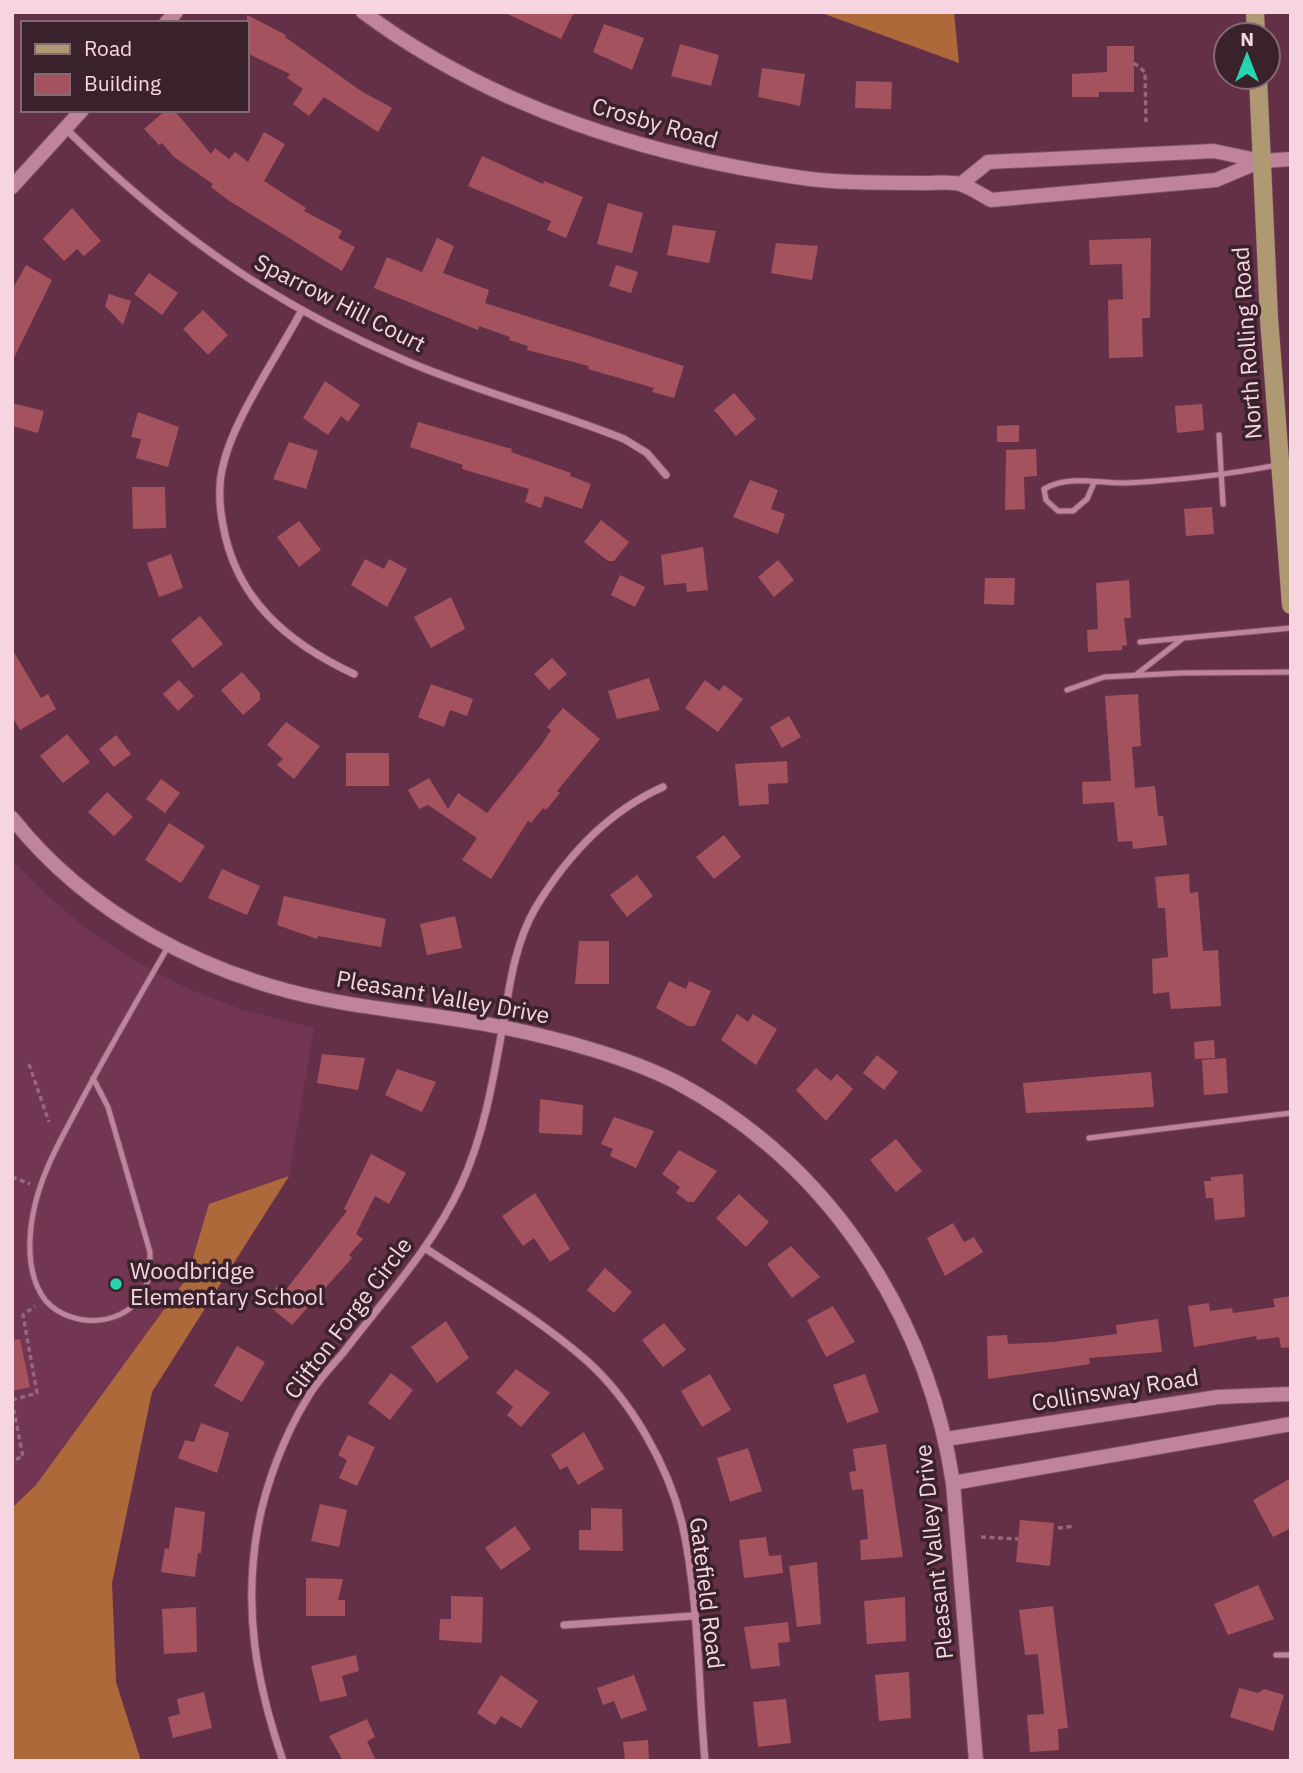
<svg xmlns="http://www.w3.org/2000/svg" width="1303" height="1773" font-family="'IBM Plex Sans',sans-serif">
<rect width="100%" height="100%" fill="#643048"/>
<path fill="#723652" d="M12,861L43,892L88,930L125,955L184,987L240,1009L314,1028L289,1176L152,1392L112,1583L116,1682L140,1761L12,1735Z"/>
<g fill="#ae693b">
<path d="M819,12H954L959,63Z"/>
<path d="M289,1176L152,1392L112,1583L116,1682L141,1761H12V1508L36,1485L187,1278L209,1204Z"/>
</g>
<g fill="#a4535e">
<path d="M503,12H574L561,39Z"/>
<path d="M247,15L286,35L285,37L361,91L392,108L378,132L324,97L309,116L293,104L303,89L287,78L290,74L247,53Z"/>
<path d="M604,24L644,38L632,70L593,52Z"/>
<path d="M680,44L719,55L711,86L671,76Z"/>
<path d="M1107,46H1134V92H1099V97H1072V74L1107,72Z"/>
<path d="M762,68L805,74L800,106L758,97Z"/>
<path d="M856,81L892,82L891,109L855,108Z"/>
<path d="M166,110H174L211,154L215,148L229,159L235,152L248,162L264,132L285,144L264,181L306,208L304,211L342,231L338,238L355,247L342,271L228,200L211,187L213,184L174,157L162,143L159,145L144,129Z"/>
<path d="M482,156L543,184L544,181L583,197L566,238L547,230L551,221L468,186Z"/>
<path d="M608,203L643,213L632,253L597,244Z"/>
<path d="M72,208L101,241L84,256L77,249L64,261L43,239Z"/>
<path d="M673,225L716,231L709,263L667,255Z"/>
<path d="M437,238L454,246L443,273L489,290L485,303L684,366L674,398L652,392L654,388L588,369L589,366L527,350L528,346L509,340L510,337L479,326L478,330L374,288L387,257L422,272Z"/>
<path d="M1151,238L1150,318H1142L1143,357L1109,358L1108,300L1123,299L1122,264L1090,265L1089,240Z"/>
<path d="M776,243L818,246L812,280L771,273Z"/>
<path d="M26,265L52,280L12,362V290Z"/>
<path d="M616,265L638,272L631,293L609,286Z"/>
<path d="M149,273L178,293L162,315L134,294Z"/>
<path d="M109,294L131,301L123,325L105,306Z"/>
<path d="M203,310L228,335L208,355L183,329Z"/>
<path d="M325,381L360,405L348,422L341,416L328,435L303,418Z"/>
<path d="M734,393L756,419L736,436L714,410Z"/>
<path d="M12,403L44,411L38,433L12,426Z"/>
<path d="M1202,404L1204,430L1177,433L1175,406Z"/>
<path d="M138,412L179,427L168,467L136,458L141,439L131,437Z"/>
<path d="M418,422L512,449L511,452L571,473L570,476L591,484L582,509L545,496L541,508L525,502L529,489L462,469L463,465L410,447Z"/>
<path d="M1019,425V442H997V426Z"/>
<path d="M289,442L318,451L306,489L273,479Z"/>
<path d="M1036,449L1037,476L1024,477L1025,509L1005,510L1006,450Z"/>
<path d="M750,480L778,490L771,509L785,514L778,534L733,517Z"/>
<path d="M132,487H165L166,528L133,529Z"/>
<path d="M1212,507L1214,534L1186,536L1184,509Z"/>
<path d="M601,520L629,542L614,561H608L584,542Z"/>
<path d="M299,521L321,550L299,567L277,537Z"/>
<path d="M703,547L708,590L687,592L686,583L664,585L661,555Z"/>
<path d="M171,554L183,588L159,597L147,563Z"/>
<path d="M365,559L384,569L389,559L407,569L387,607L351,585Z"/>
<path d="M778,560L794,580L774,597L758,577Z"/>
<path d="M620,575L645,587L635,607L611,595Z"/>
<path d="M985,578H1015L1014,605L984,604Z"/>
<path d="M1129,580L1131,618H1124L1127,645L1122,646V650L1088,652L1087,630L1098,629L1096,583Z"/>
<path d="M451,597L465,629L431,648L414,617Z"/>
<path d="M200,616L223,644L193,668L171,640Z"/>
<path d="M12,649L41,698L48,694L56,709L20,730L12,716Z"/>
<path d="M552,658L567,674L549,690L534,674Z"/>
<path d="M242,672L260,693V700L243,715L221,690Z"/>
<path d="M649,678L660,710L617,719L608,691Z"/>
<path d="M179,680L194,696L178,711L163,694Z"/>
<path d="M705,680L719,691L724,685L743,699L718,732L685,708Z"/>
<path d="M431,684L473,699L467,716L450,710L444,727L418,717Z"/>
<path d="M1138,694L1141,746L1132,747L1135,788L1155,786L1158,816H1163L1167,845L1133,849L1132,841L1118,842L1114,802L1083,804L1082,782L1111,781L1105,696Z"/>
<path d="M563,708L600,739L557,791L560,793L546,810L543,808L531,823L528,821L491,879L462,860L477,838L428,805L419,809L408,790L429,778L448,809L458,793L487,813L542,744L551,730L547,727Z"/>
<path d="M789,716L801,737L782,748L770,727Z"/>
<path d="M286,722L320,746L294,779L277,765L283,759L267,745Z"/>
<path d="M67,734L90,762L63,783L40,756Z"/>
<path d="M116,735L131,754L114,767L99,749Z"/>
<rect x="346" y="753" width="43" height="33"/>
<path d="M787,761L788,783L768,784L769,804L739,806L735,764Z"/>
<path d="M161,779L180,793L165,813L146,799Z"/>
<path d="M107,792L133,817L114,836L88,812Z"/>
<path d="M169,823L205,846L181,883L145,860Z"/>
<path d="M724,835L741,857L714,879L696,857Z"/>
<path d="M222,869L260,886L247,915L208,898Z"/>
<path d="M1189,874L1190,893L1198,892L1203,951L1218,950L1221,1006L1171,1009L1169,992L1153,994L1152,959L1168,957L1165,908H1158L1155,877Z"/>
<path d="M637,875L653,896L627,917L610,895Z"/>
<path d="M284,896L386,919L381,947L318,936L317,939L277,925Z"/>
<path d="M455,916L462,948L427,955L420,924Z"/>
<path d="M579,941H609V984H575Z"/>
<path d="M669,981L686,989L689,981L711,991L695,1026H688L656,1008Z"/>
<path d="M737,1014L748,1022L753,1014L777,1029L756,1065L721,1040Z"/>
<path d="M1214,1040L1215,1058L1195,1059L1194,1042Z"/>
<path d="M322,1054L365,1058L358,1090L317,1083Z"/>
<path d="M877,1055L898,1072L884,1090L863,1073Z"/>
<path d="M1226,1058L1228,1093L1204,1095L1202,1060Z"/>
<path d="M816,1068L831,1081L837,1074L853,1089L826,1121L796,1090Z"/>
<path d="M397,1069L436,1082L422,1112L385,1095Z"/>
<path d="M1151,1072L1154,1107L1026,1113L1023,1083Z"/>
<path d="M540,1099L583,1105L582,1135L539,1133Z"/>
<path d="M614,1117L654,1131L636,1168L610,1156L613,1149L601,1144Z"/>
<path d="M896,1139L922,1171L896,1192L870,1160Z"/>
<path d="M679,1150L717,1171L694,1202H688L676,1193L680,1187L662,1174Z"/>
<path d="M371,1154L406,1173L389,1204L375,1196L356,1234L363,1239L349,1255L352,1258L292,1325L264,1302L278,1285L285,1291L347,1211L344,1209Z"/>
<path d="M1243,1174L1245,1217L1215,1220L1213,1198H1206L1204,1181H1211V1177Z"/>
<path d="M535,1193L570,1249L550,1262L534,1238L523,1246L502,1216Z"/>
<path d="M739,1194L769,1222L746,1247L716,1218Z"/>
<path d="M953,1223L964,1242L974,1237L983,1252L945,1276L927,1238Z"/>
<path d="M791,1246L820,1277L792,1298L767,1264Z"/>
<path d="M605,1268L632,1292L614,1313L587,1290Z"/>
<path d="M1291,1296V1347L1281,1348L1279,1337L1257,1340L1256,1336L1194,1347L1188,1306L1209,1303L1210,1311L1232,1308L1233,1313L1275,1307L1273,1299Z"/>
<path d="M833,1306L855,1342L826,1357L807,1320Z"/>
<path d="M1158,1319L1162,1352L1089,1358L1090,1364L988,1379L987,1336L1007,1335L1008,1344L1053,1342L1117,1334L1116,1325Z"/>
<path d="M446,1321L469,1358L437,1383L411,1347Z"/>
<path d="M664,1323L686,1350L663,1367L642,1340Z"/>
<path d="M20,1339L30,1387L12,1391V1340Z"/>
<path d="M237,1346L265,1362L242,1402L214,1386Z"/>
<path d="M516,1369L550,1393L521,1427L507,1415L513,1407L496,1393Z"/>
<path d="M391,1373L413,1390L390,1420L368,1403Z"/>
<path d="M710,1374L731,1410L702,1427L681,1391Z"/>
<path d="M865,1374L879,1412L847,1423L833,1385Z"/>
<path d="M201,1423L229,1433L217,1473L178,1458L185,1440L194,1442Z"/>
<path d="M584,1432L604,1469L578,1485L567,1466L560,1470L551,1455Z"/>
<path d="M348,1435L375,1447L357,1486L339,1478L347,1460L338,1455Z"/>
<path d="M886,1444L903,1557L861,1560L860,1540L868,1539L863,1489L852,1490L849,1472L856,1471L853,1449Z"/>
<path d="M748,1448L762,1491L730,1502L717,1458Z"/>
<path d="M1291,1478V1528L1273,1537L1253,1500Z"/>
<path d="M320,1504L347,1510L339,1547L311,1541Z"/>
<path d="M175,1507L205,1512L201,1553H198L195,1577L161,1572L165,1548L169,1549Z"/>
<path d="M591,1508L622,1509L623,1551L579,1550V1530H591Z"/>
<path d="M1020,1520L1054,1523L1050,1566L1016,1562Z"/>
<path d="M515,1526L531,1549L501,1570L485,1548Z"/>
<path d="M766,1537L769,1556L781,1555L783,1573L744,1578L739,1540Z"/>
<path d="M817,1562L821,1624L797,1627L789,1566Z"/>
<path d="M306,1578L343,1579L338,1600H345V1616H306Z"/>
<path d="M1258,1585L1274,1619L1228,1635L1214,1604Z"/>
<path d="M451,1596L483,1597L482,1643L439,1640L440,1619H451Z"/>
<path d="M905,1597L906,1641L867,1644L864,1601Z"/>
<path d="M1053,1606L1068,1728L1058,1729L1059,1750L1030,1752L1027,1715L1044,1714L1038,1654L1025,1655L1019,1610Z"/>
<path d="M196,1607L197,1652L164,1654L162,1609Z"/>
<path d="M788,1622L790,1642L778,1643L780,1666L751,1669L744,1627Z"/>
<path d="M356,1655L359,1671L342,1676L347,1696L320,1702L311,1666Z"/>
<path d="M909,1672L911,1718L879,1721L875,1675Z"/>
<path d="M501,1675L538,1701L521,1728L501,1716L495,1725L477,1713Z"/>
<path d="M634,1675L647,1710L621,1719L614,1701L603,1705L597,1688Z"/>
<path d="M1239,1688L1258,1693L1264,1689L1284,1695L1273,1731L1230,1717Z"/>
<path d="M204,1692L212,1728L173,1738L168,1717L180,1714L177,1699Z"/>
<path d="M786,1699L791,1743L758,1747L753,1702Z"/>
<path d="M367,1719L375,1737L367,1741L376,1761H343L329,1736Z"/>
<path d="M648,1740L649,1761H625L623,1742Z"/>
</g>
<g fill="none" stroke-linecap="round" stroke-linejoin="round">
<defs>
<g id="lane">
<path d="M1219,435L1223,504"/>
<path d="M1094,483L1087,499L1073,511H1058L1046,500L1044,489C1069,474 1099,484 1127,483C1178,480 1227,475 1277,465"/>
<path d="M1140,642L1291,628"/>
<path d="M1137,674L1182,639"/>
<path d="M1067,690L1104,677L1181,673L1291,672"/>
<path d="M93,1078L108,1107L150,1252C150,1265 150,1277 145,1289C129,1327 72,1330 46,1301C27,1278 28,1241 33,1214C40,1175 60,1141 78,1107C107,1052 138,999 169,945"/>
<path d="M1089,1138L1291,1113"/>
<path d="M1276,1655H1291"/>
</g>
<g id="street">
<path d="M65,128C168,230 270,303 404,360C475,391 552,410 624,439L647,453L666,475"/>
<path d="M302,310C279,353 235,417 224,462C218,481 219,506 223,525C236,600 288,643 354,674"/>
<path d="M425,1248C479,1284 537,1317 586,1360C631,1400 668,1465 682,1523C699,1598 698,1684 705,1761"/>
<path d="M564,1625L693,1616"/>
<path d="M283,1761C256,1682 243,1609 258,1526C266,1483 285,1434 308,1397C317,1381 331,1367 343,1353C384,1299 432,1248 461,1185C485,1133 494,1075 504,1019C510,981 516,941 536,907C567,856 609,811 663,787"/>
</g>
<g id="secondary">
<path d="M363,12C492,108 653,158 810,179C849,184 888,182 927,183C938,183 953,181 963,185C973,189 982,195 991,200L1216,180L1261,161"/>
<path d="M166,23L176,12"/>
<path d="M961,184L988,162L1214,151L1261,161L1291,159"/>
<path d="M12,187L82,110"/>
<path d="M12,818C88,914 204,975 323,999C382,1011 442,1015 501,1027C556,1038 628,1057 678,1083C830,1165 927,1315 953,1483L976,1761"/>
<path d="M946,1439L1218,1397L1291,1394"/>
<path d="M953,1483L1291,1424"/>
</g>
<g id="primary">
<path d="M1255,12L1256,35"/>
<path d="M1258,77L1269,318L1291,605"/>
</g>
</defs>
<use href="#lane" stroke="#7c4f64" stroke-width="7"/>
<use href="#street" stroke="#7c4f64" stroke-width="9"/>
<use href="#secondary" stroke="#7c4f64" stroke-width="16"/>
<use href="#primary" stroke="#7c4f64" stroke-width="19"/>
<g stroke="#95677b" stroke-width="3.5" stroke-dasharray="5 3.5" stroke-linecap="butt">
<path d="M1134,63L1145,72L1146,122"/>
<path d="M29,1064L49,1122"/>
<path d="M12,1177L30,1184"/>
<path d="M12,1400L37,1393L23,1315L35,1306"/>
<path d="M12,1401L23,1457L12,1460"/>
<path d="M1058,1528L1075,1526"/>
<path d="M981,1537L1018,1539"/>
</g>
<use href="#lane" stroke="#c0839c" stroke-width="5"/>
<use href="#street" stroke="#c0839c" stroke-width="7"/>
<use href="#secondary" stroke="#c0839c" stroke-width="14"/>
<use href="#primary" stroke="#ae9972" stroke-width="18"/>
</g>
<circle fill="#24d5ae" stroke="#3a222c" stroke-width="2.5" cx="116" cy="1284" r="7"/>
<g text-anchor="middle" stroke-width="7" stroke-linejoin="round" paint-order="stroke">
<g font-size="23" fill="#f6d5e1" stroke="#3a222c">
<text transform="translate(655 123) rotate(16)" y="8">Crosby Road</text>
<text transform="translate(340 303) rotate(27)" y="8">Sparrow Hill Court</text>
<text transform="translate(1247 343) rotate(-94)" y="8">North Rolling Road</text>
<text transform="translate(443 997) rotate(10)" y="8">Pleasant Valley Drive</text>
<text transform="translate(348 1318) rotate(-53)" y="8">Clifton Forge Circle</text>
<text transform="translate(1115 1390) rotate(-9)" y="8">Collinsway Road</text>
<text transform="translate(934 1552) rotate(-96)" y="8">Pleasant Valley Drive</text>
<text transform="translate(707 1593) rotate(83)" y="8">Gatefield Road</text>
</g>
<g font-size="23" fill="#f6d5e1" stroke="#3a222c" text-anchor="start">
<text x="130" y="1279">Woodbridge<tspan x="130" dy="26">Elementary School</tspan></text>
</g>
</g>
<rect width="1303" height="1773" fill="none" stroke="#f6d5e1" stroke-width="28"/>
<rect x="21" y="21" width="228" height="91" fill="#3a222c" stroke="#856a74" stroke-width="2"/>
<rect x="35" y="44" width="35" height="10" fill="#ae9972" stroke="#856a74" stroke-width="2"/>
<text x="84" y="56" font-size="21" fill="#f6d5e1">Road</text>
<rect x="35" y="74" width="35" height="21" fill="#a4535e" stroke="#856a74" stroke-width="2"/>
<text x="84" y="91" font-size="21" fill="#f6d5e1">Building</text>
<g transform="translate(1247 56)"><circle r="33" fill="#3a222c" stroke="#856a74" stroke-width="2"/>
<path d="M0-5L12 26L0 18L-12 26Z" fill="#24d5ae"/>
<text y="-10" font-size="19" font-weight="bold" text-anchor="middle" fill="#f6d5e1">N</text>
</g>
</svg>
